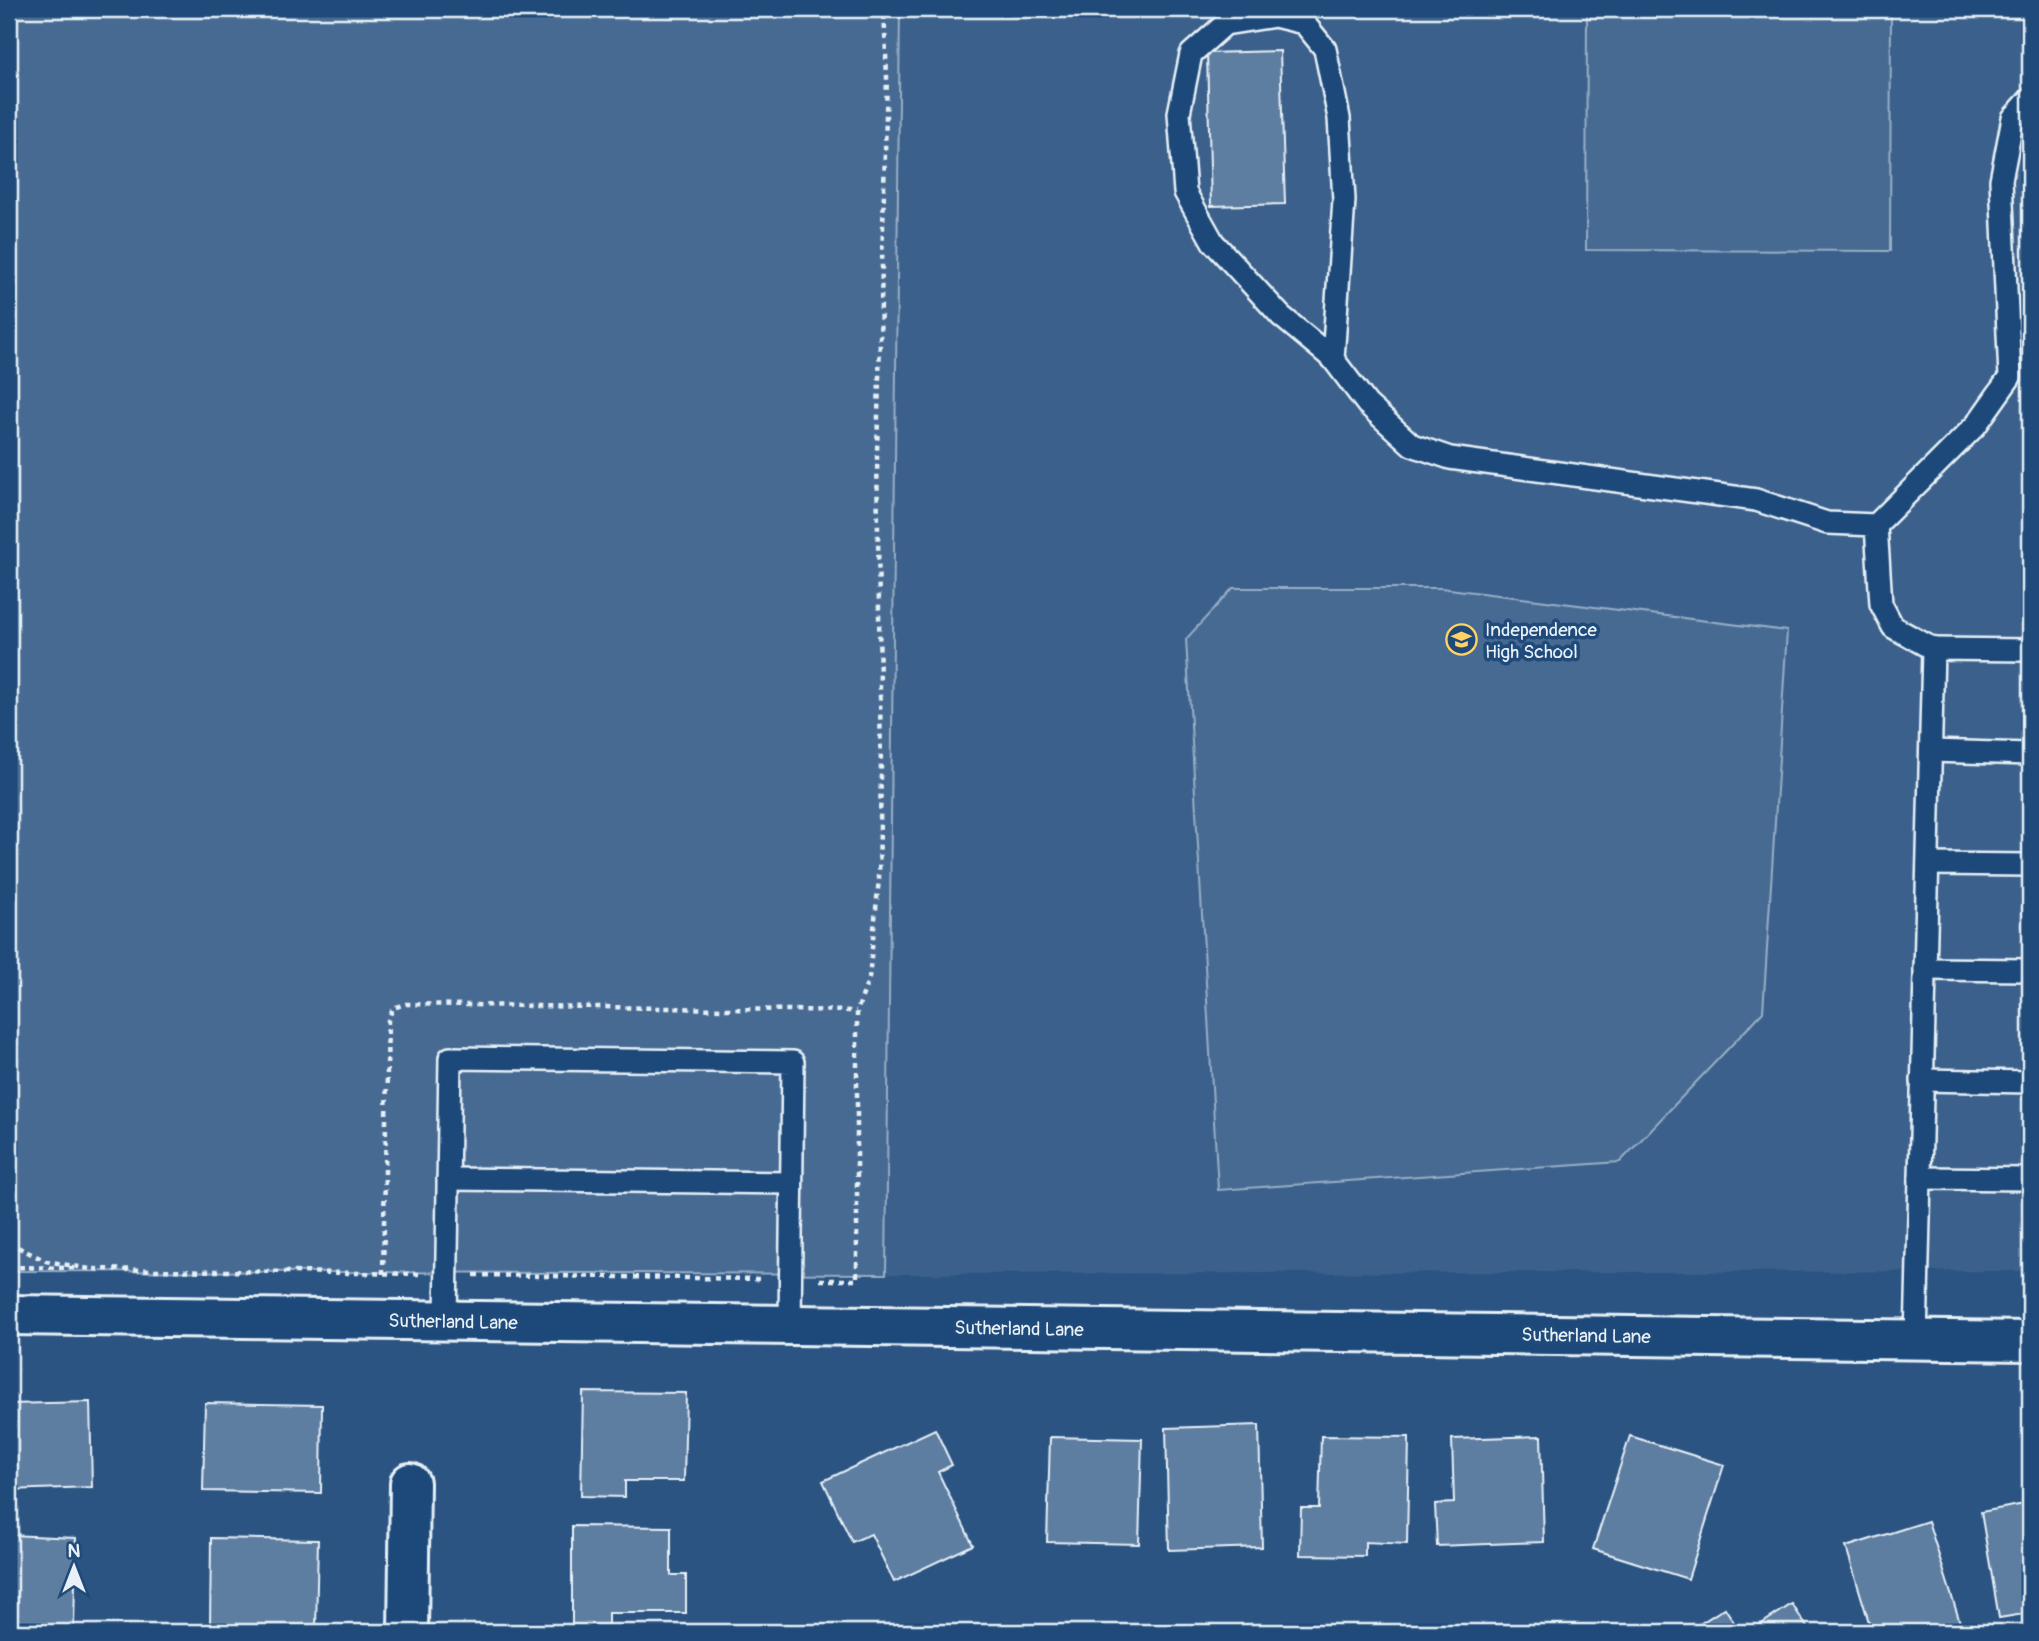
<svg xmlns="http://www.w3.org/2000/svg" width="2039" height="1641" font-family="Pangolin,sans-serif">
<rect width="100%" height="100%" fill="#2b5482"/>
<filter id="ink" filterUnits="userSpaceOnUse"><feTurbulence type="fractalNoise" baseFrequency=".0143" numOctaves="2"/><feDisplacementMap in="SourceGraphic" scale="14" xChannelSelector="R" yChannelSelector="G"/><feConvolveMatrix kernelMatrix="1 2 1 2 8 2 1 2 1" color-interpolation-filters="sRGB"/></filter>
<g filter="url(#ink)">
<path fill="#3a608b" d="M900,9H2030V1271L886,1274Z"/>
<g fill="#476b93" stroke="#98aec6" stroke-width="2">
<path d="M9,9H900L886,1274L9,1271Z"/>
<path d="M1587,9H1891L1890,251L1586,250Z"/>
<path d="M1233,588H1441L1787,631L1763,1012L1620,1162L1218,1190L1186,639Z"/>
</g>
<g fill="#5d7da1" stroke="#e8f1f8" stroke-width="2">
<path d="M1280,51L1285,204L1211,206L1207,53Z"/>
<path d="M583,1392L686,1393L684,1481H625V1497L581,1496Z"/>
<path d="M90,1402L92,1487L9,1490V1404Z"/>
<path d="M205,1403L322,1405L321,1493L203,1491Z"/>
<path d="M1259,1425L1262,1547L1169,1550L1166,1428Z"/>
<path d="M935,1429L952,1465L938,1472L973,1545L894,1582L871,1534L852,1542L823,1481Z"/>
<path d="M1321,1436L1409,1437L1407,1544L1365,1542V1556L1300,1555L1301,1508H1319Z"/>
<path d="M1541,1436L1544,1542L1437,1546L1435,1504L1454,1503L1452,1439Z"/>
<path d="M1630,1436L1724,1465L1688,1579L1593,1549Z"/>
<path d="M1050,1437L1142,1439L1139,1544L1047,1542Z"/>
<path d="M2030,1503V1613L1999,1618L1981,1512Z"/>
<path d="M1928,1521L1963,1632H1872L1846,1547Z"/>
<path d="M572,1526L671,1527V1575H686V1613H608V1630H572Z"/>
<path d="M9,1535L76,1538L74,1627L9,1625Z"/>
<path d="M211,1538L318,1540L316,1629L210,1627Z"/>
<path d="M1792,1604L1810,1632H1749Z"/>
<path d="M1725,1608L1740,1632H1687Z"/>
</g>
<g fill="none" stroke-linecap="round" stroke-linejoin="round">
<defs>
<g id="lane">
<path d="M1333,359L1344,200L1339,118L1325,49L1304,23L1275,16L1225,24L1191,54L1179,113L1185,192L1213,242L1281,316L1333,359L1367,404L1412,445L1450,458L1756,500L1827,523L1876,525L1881,604L1893,627L1933,649"/>
<path d="M1876,525L1976,425L2010,377L2001,180L2013,118L2030,99"/>
<path d="M1931,751L2030,754"/>
<path d="M1928,864L2030,865"/>
<path d="M1925,969L2030,970"/>
<path d="M1922,1080L2030,1082"/>
<path d="M1920,1178L2030,1179"/>
<path d="M448,1179L791,1183"/>
<path d="M446,1321L450,1058L793,1062L790,1325"/>
<path d="M1916,1340L1933,649L2030,650"/>
</g>
<path id="street" d="M408,1632L410,1483"/>
<path id="secondary" d="M9,1315L2030,1341"/>
</defs>
<use href="#lane" stroke="#e8f1f8" stroke-width="26"/>
<use href="#street" stroke="#e8f1f8" stroke-width="44"/>
<use href="#secondary" stroke="#e8f1f8" stroke-width="44"/>
<g stroke="#e8f1f8" stroke-width="4.5" stroke-dasharray="5 5" stroke-linecap="butt">
<path d="M9,1243L46,1261L90,1269L419,1274"/>
<path d="M9,1267L74,1268"/>
<path d="M383,1274L388,1020L393,1008L406,1004L856,1011"/>
<path d="M474,1275L762,1279"/>
<path d="M820,1280H857V1011L869,978L879,879L881,770L877,453L887,77L884,9"/>
</g>
<use href="#lane" stroke="#1f4a7a" stroke-width="21"/>
<use href="#street" stroke="#1f4a7a" stroke-width="38"/>
<use href="#secondary" stroke="#1f4a7a" stroke-width="38"/>
</g>
</g>
<defs>
<symbol id="school-ring" viewBox="-11 -11 22 22"><circle r="9.5" fill="#1f4a7a" stroke="#ffd166" stroke-width="1.5"/><path d="M0-5L7-2L0 1L-7-2ZM-4 1L0 2.5L4 1V4Q0 6-4 4Z" fill="#ffd166"/></symbol>
</defs>
<g fill-rule="evenodd">
<use href="#school-ring" x="1444" y="622" width="35" height="35"/>
</g>
<g text-anchor="middle" stroke-width="7" stroke-linejoin="round" paint-order="stroke">
<g font-size="19" fill="#e8f1f8" stroke="#1f4a7a" text-anchor="start">
<text x="1485" y="636">Independence<tspan x="1485" dy="22">High School</tspan></text>
</g>
<g font-size="19" fill="#e8f1f8" stroke="#1f4a7a">
<text transform="translate(453 1321) rotate(1)" y="7">Sutherland Lane</text>
<text transform="translate(1019 1328) rotate(1)" y="7">Sutherland Lane</text>
<text transform="translate(1586 1335) rotate(1)" y="7">Sutherland Lane</text>
</g>
</g>
<rect width="2039" height="1641" fill="none" stroke="#1f4a7a" stroke-width="35"/>
<rect x="18" y="18" width="2004" height="1606" fill="none" stroke="#e8f1f8" stroke-width="2.5" filter="url(#ink)"/>
<g transform="translate(74 1567)" stroke="#1f4a7a" stroke-width="5" paint-order="stroke">
<path d="M0-5L12 26L0 18L-12 26Z" fill="#e8f1f8"/>
<text y="-10" font-size="19" font-weight="bold" text-anchor="middle" fill="#e8f1f8">N</text>
</g>
</svg>
